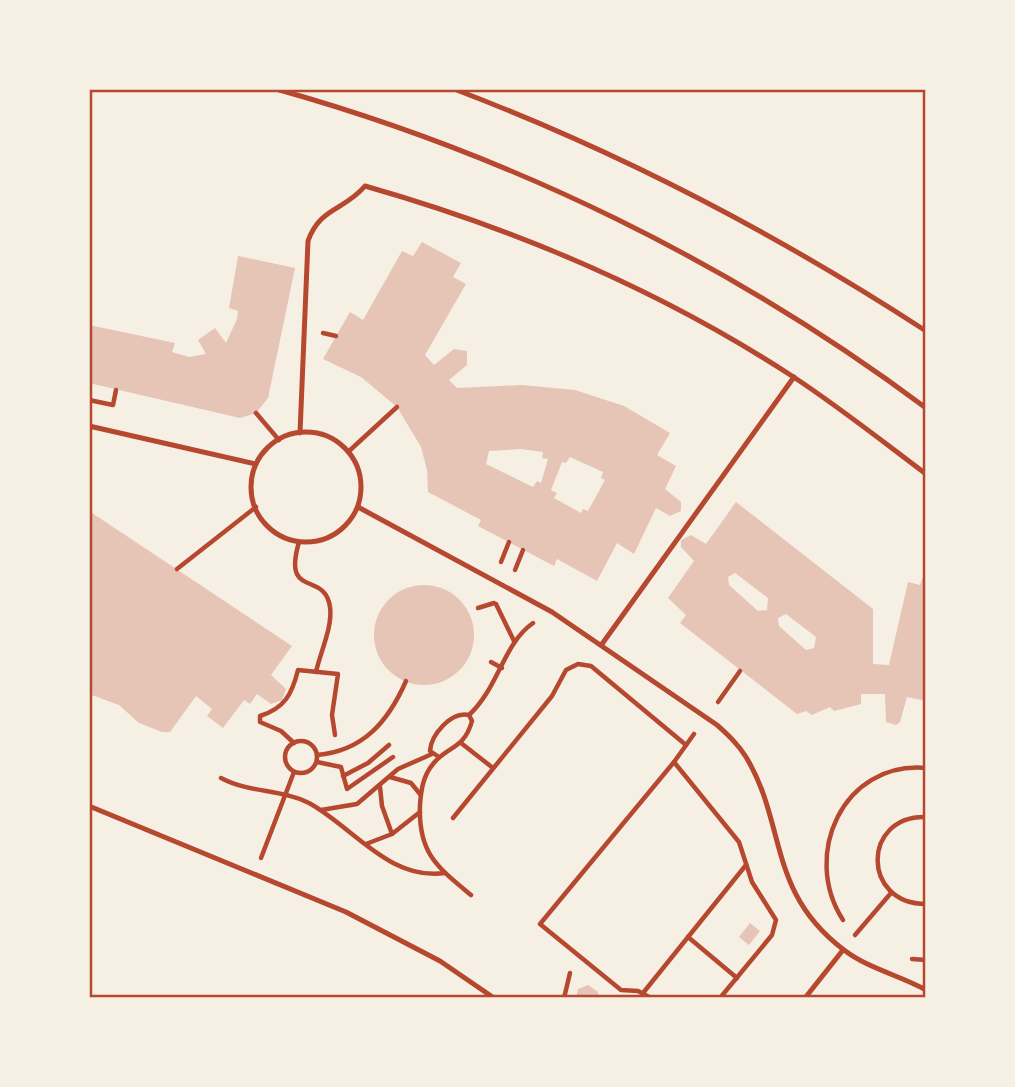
<svg xmlns="http://www.w3.org/2000/svg" width="1015" height="1087" font-family="'Sofia Sans Condensed',sans-serif">
<rect width="100%" height="100%" fill="#f6efe4"/>
<g fill="#e6c5b7" fill-rule="evenodd">
<path d="M422,242L461,263L453,277L466,284L425,355L434,365L454,349L467,351V365L449,380L457,388L522,385L575,390L624,406L670,433L657,455L676,466L665,489L681,502V511L670,516L656,508L634,554L617,543L597,581L557,559L554,566L478,526L481,520L428,492L427,470L421,447L397,407L361,377L323,359L350,312L363,320L402,251L413,256ZM521,449L543,452L542,458L548,459L541,483L537,481L533,487L486,464L489,451ZM570,457L603,472L601,478L605,480L588,511L583,509L581,513L554,498L557,493L551,490L562,462L566,463Z"/>
<path d="M238,256L295,268L268,398L256,413L240,418L89,383V325L175,343L172,352L189,357L206,354L198,340L215,328L226,343L237,319L238,311L229,308Z"/>
<path d="M736,502L873,609V664L889,665L908,582L920,585L926,568V701L907,697L900,722L896,725L886,722L885,694H861V704L834,711L830,707L812,715L806,711L797,714L680,623L686,615L668,598L694,561L681,547V540L691,535L706,544ZM735,573L768,598L767,610L758,611L729,585L728,577ZM786,614L816,637L814,648L806,650L779,626L778,618Z"/>
<path d="M89,511L292,646L271,675L286,689L282,700L271,704L257,694L250,704L244,700L223,728L207,716L212,709L196,696L170,732H162L139,723L119,705L89,694Z"/>
<circle cx="424" cy="635" r="50"/>
<path d="M750,923L760,931L749,945L739,937Z"/>
<path d="M588,985L598,992L599,998H576L578,989Z"/>
</g>
<g fill="none" stroke-linecap="round" stroke-linejoin="round">
<g stroke="#b5482f" stroke-width="4.5">
<path d="M323,333L336,336"/>
<path d="M89,400L113,405L116,390"/>
<path d="M256,413L279,440"/>
<path d="M348,452L397,407"/>
<path d="M299,542C282,600 325,570 330,607C333,626 320,653 316,672"/>
<path d="M501,562L509,542"/>
<path d="M177,569L256,507"/>
<path d="M515,570L523,550"/>
<path d="M496,604L514,641"/>
<path d="M478,608L494,603"/>
<path d="M491,662L502,668"/>
<path d="M718,702L740,671"/>
<path d="M469,715C499,687 503,644 533,623"/>
<circle cx="301" cy="757" r="16"/>
<path d="M294,743L281,731L260,722V716C285,708 292,694 298,670L338,674L332,715L335,735"/>
<path d="M461,743L493,768"/>
<path d="M317,755C363,751 388,722 406,681"/>
<path d="M439,757L430,751C431,735 451,711 469,715L472,721C464,750 447,746 433,764C423,776 421,790 420,805C418,853 437,867 471,895"/>
<path d="M317,762L341,767L347,789L393,757"/>
<path d="M674,762L694,734"/>
<path d="M343,776L368,763L389,745"/>
<path d="M390,777L411,783L420,794"/>
<path d="M221,778C249,793 281,789 309,803C353,827 389,881 445,873"/>
<path d="M380,787L382,806L392,834"/>
<path d="M321,810L357,804L398,769L432,754"/>
<path d="M926,817C862,815 861,904 926,904"/>
<path d="M453,818L552,696L566,670L578,664L591,666L686,745"/>
<path d="M366,844L392,834L420,812"/>
<path d="M261,858L294,772"/>
<path d="M843,920C801,855 843,761 926,768"/>
<path d="M855,935L891,893"/>
<path d="M688,937L737,978"/>
<path d="M912,959L926,960"/>
<path d="M643,993L746,865"/>
<path d="M564,998L570,973"/>
<path d="M651,998L638,991L621,990L540,924L674,762L739,842L752,882L776,920L772,935L720,998"/>
</g>
<g stroke="#b5482f" stroke-width="5">
<path d="M276,89C509,154 732,263 926,408"/>
<path d="M454,89C620,152 777,234 926,331"/>
<path d="M89,426L256,464"/>
<circle cx="306" cy="487" r="55"/>
<path d="M300,433L308,241C320,207 344,211 365,186C516,229 660,290 792,376C838,406 882,441 926,474"/>
<path d="M358,507L552,612L717,725C728,735 738,744 746,757C787,825 767,892 844,950C869,969 899,975 926,990"/>
<path d="M602,644L794,377"/>
<path d="M89,806L346,912L440,961L494,998"/>
<path d="M805,998L843,950"/>
</g>
</g>
<rect width="1015" height="1087" fill="none" stroke="#f6efe4" stroke-width="182"/>
<rect x="91" y="91" width="833" height="905" fill="none" stroke="#b5482f" stroke-width="2.5"/>
</svg>
